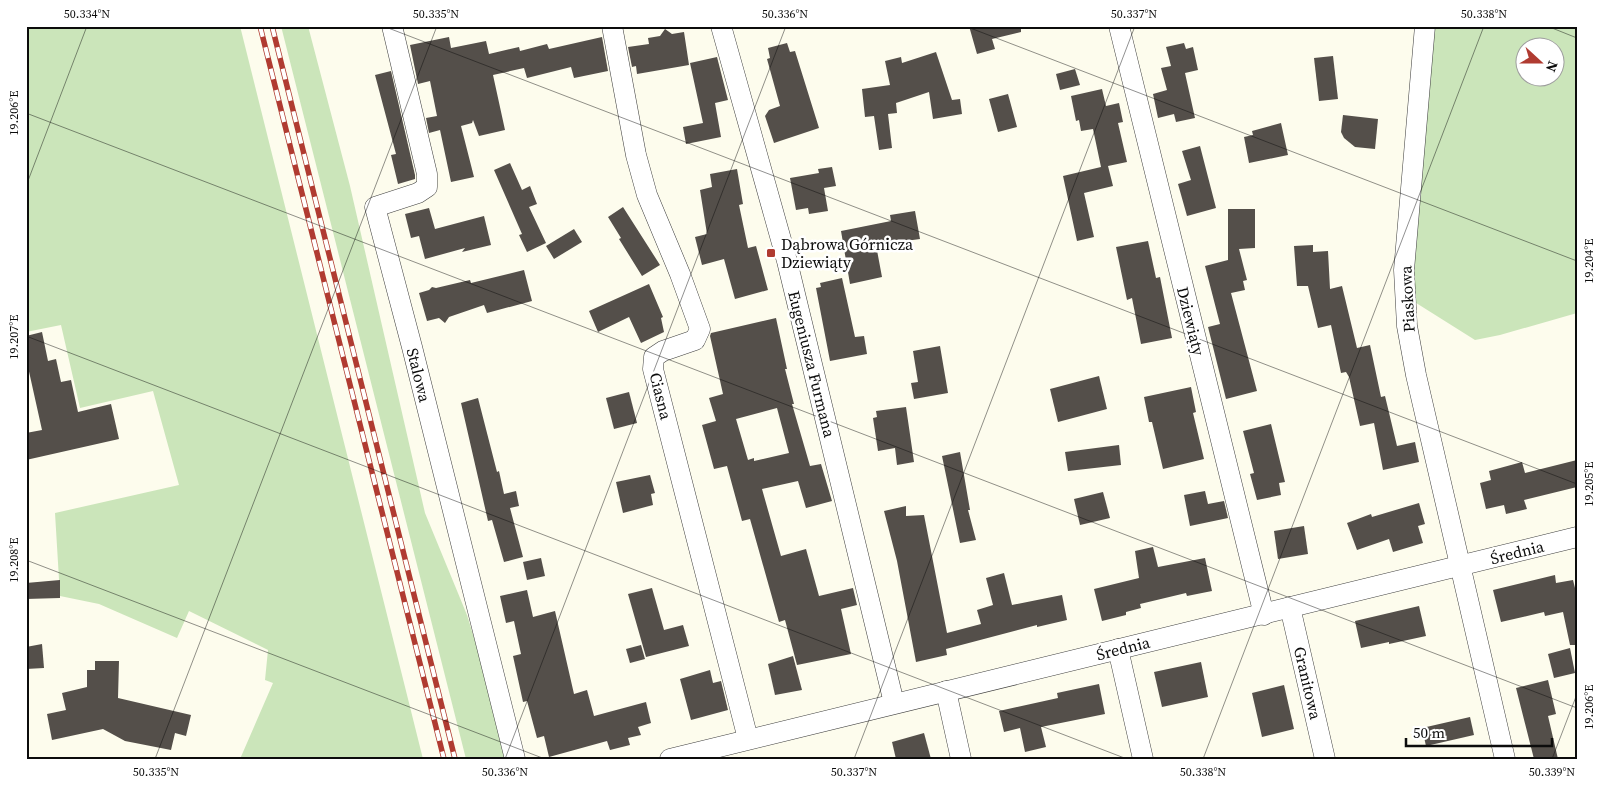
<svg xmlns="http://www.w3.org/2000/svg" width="1603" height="785" font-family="'Source Serif 4',serif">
<rect width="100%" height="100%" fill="#fdfced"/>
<g fill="#cbe5ba" fill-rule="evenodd">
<path d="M26,26H240L423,759H240L273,683L265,680L268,650L189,611L177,638L99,604L60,596L55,513L179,485L153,391L80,408L61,325L26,332Z"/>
<path d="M281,26H308L350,186L425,513L467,615L502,729L508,759H466Z"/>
<path d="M1434,26H1577V313L1500,335L1475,340L1413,301L1417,211ZM1526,48H1556V78H1526Z"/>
</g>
<g fill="#544f4a" fill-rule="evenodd">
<path d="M969,26H1021V32L992,39L995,49L977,54Z"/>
<path d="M665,29L672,34L684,32L689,65L637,74L636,66L632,67L628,47L649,44L648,38L660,36Z"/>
<path d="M449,37L451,48L486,41L489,54L519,47L520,51L547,44L549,49L602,37L608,71L574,78L571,67L527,78L524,68L493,75L505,130L479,136L473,120L472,123L461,126L474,177L451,182L440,130L429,133L426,118L437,116L430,81L418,84L410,45Z"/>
<path d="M787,43L790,52L795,51L819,128L774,143L765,116L769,110L780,106L767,59L770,58L768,48Z"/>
<path d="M1184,43L1186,49L1193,47L1198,70L1185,73L1195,118L1176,122L1174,114L1158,118L1153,94L1167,90L1161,68L1171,66L1166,47Z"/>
<path d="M936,52L952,100L960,99L962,114L933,119L929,92L896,103L897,113L888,114L892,148L879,150L874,116L865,117L862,89L890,85L885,61L901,57L902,63Z"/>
<path d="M1333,56L1338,99L1319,101L1314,58Z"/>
<path d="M717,57L728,100L715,103L721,137L686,144L683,127L703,123L690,63Z"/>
<path d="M1075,69L1080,85L1060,90L1056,74Z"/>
<path d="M391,71L415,175V179L398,184L391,155L396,154L375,75Z"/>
<path d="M1102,89L1106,106L1119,103L1123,122L1118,123L1127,162L1108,166L1113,186L1084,193L1094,237L1077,241L1063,176L1101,167L1093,129L1081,131L1079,120L1076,121L1071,96Z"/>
<path d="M1008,94L1017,127L998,132L989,99Z"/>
<path d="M1343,115L1378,119L1375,149L1355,147L1344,138L1341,132Z"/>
<path d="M1281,123L1288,155L1249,163L1244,137L1253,135L1252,131Z"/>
<path d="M1200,146L1216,208L1187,216L1178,184L1191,180L1182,151Z"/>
<path d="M510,163L522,190L530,186L537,204L529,207L546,243L527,252L519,235L522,234L494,170Z"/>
<path d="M832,167L836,186L824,188L828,211L809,214L808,208L796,210L790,178L819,173L818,169Z"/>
<path d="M737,169L743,204L739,205L748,248L756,246L768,290L735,299L724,259L702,265L695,237L707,234L700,190L712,187L710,174Z"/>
<path d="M623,207L660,265L642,276L619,239L621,238L608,217Z"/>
<path d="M429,208L435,229L484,216L491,245L462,252L465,248L425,259L419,236L411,238L405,214Z"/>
<path d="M1228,209H1255V248L1239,249L1247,280L1243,281L1245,290L1231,293L1257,391L1226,399L1208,327L1220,324L1205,266L1228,260Z"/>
<path d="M915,211L920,239L876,245L882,277L850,284L841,231L891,221L890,215Z"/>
<path d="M574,229L582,242L554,259L546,246Z"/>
<path d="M1148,241L1156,278L1160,277L1172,338L1141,344L1132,298L1127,300L1116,247Z"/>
<path d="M1313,245V252L1328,251L1330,289L1342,286L1357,348L1370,345L1381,397L1385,396L1397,446L1415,442L1419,462L1383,470L1374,423L1360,426L1349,377L1346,372L1341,373L1331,325L1318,328L1308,286H1297L1294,246Z"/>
<path d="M524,270L532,301L487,313L484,305L449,317L445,323L439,318L427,321L419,293L429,290L432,287L436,288L470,280L471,283Z"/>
<path d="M842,278L855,337L864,336L867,354L830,361L816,288L821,287L820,283Z"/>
<path d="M649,284L663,317L661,318L664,332L641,343L629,317L598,332L589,311Z"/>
<path d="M776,318L787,369H785L794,404H792L810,466L821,464L832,501L806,508L798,481L762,489L781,556L806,549L819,596L853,588L857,605L841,609L851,654L797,665L785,620L779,622L750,519L742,521L727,466L714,469L702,425L716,421L709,398L723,394L710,336L711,333ZM777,408L789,453L754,461V458L748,460L736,419Z"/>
<path d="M42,332L48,361L56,359L61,382L71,380L78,412L111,404L119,439L26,460V433L42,430L26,358V336Z"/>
<path d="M940,346L948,393L914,399L911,383L918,382L913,351Z"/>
<path d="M1099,376L1107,409L1058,422L1050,389Z"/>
<path d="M1191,387L1196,412L1193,413L1204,459L1163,469L1152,422H1149L1144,397Z"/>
<path d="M629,392L637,423L614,429L606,398Z"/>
<path d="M478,398L497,472L499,471L504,494L516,491L519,506L510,508L523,557L504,562L492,520L488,521L461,403Z"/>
<path d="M906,407L914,462L897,465L895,448L878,451L873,418L877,417L876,411Z"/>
<path d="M1271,424L1285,482L1279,483L1281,495L1257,500L1250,474L1254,473L1243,431Z"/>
<path d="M1119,445L1121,465L1068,471L1065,452Z"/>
<path d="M960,452L970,510H968L976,540L960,543L942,456Z"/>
<path d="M1577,460V487L1524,500L1527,509L1506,514L1504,505L1486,509L1480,483L1491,480L1489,471L1522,462L1525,473Z"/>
<path d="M650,475L655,493L651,494L653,505L623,513L616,482Z"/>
<path d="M1205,491L1208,504L1224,501L1228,518L1190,526L1184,495Z"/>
<path d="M1103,492L1110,518L1080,525L1074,499Z"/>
<path d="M1419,503L1425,524L1418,526L1423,543L1393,552L1389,539L1357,550L1347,523L1371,514L1372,517Z"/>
<path d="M906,506V516L924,515L947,633L981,624L977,610L993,605L986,578L1004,573L1012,605L1062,595L1067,620L1037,627V625L946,649L947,655L916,662L897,561L884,511Z"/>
<path d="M1304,526L1308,554L1278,559L1274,531Z"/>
<path d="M1153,547L1158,567L1205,558L1212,591L1187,596L1186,593L1140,604L1141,608L1126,612V615L1102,621L1094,589L1139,578L1135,551Z"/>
<path d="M541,558L545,576L527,580L523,562Z"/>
<path d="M1555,575L1556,583L1573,580L1577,596V645H1570L1563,612L1545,616L1544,612L1501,622L1493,590Z"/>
<path d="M60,580V598L26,599V583Z"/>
<path d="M652,588L664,630L683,625L689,646L646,657L628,594Z"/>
<path d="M527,590L533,617L555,611L574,694L587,690L594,716L646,702L651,723L638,727L641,735L628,738L630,745L610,750L607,741L549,757L544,736L537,738L527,701L523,702L513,656L521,654L514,621L506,623L500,596Z"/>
<path d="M1419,606L1426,636L1389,644V642L1361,648L1355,621Z"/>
<path d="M42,644L44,668L26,669V647Z"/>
<path d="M641,645L645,659L630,663L626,649Z"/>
<path d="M1570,648L1575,673L1554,678L1548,654Z"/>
<path d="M793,656L802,690L775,695L768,664Z"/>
<path d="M95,661H119L118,698L191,715L186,736L175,733L171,750L125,741L103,729L52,740L47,714L66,710L62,693L87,687V670H95Z"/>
<path d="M1201,662L1208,697L1162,707L1154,672Z"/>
<path d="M710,670L713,683L721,681L728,710L691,720L680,679Z"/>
<path d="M1548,680L1556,714L1548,716L1558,759H1534L1516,688Z"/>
<path d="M1099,684L1105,714L1041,727L1046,747L1025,752L1020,728L1004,732L999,711L1058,698L1057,693Z"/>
<path d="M1284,685L1294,729L1262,737L1252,693Z"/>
<path d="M1470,717L1474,735L1426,746L1422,728Z"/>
<path d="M924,733L931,759H896L892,742Z"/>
</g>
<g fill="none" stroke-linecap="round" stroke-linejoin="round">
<defs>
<g id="street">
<path d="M392,26L427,174V187L418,193L375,207L412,347L515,759"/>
<path d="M612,26L636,155L647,195L680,274L700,329L695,340L663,351L654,357L653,369L748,739"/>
<path d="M721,26L787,261L894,703"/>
<path d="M1119,26L1264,615"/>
<path d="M1425,26L1404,270L1407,326L1416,375L1505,759"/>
<path d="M1290,607L1325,759"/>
<path d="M1118,649L1143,759"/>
<path d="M946,691L961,759"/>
<path d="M670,759L1577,537"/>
</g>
</defs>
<use href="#street" stroke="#3f3f3f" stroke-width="21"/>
<use href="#street" stroke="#fff" stroke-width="20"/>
<defs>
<g id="rail">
<path d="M260,26L444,759"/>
<path d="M272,26L455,759"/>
</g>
</defs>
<use href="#rail" stroke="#b03b31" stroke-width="5.5"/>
<use href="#rail" stroke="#fff" stroke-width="4" stroke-dasharray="11" stroke-linecap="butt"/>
</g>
<path fill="none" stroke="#0c0c0c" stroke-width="1" stroke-opacity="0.45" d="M383,26L1577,484M965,26L1577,261M1547,26L1577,38M26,113L1577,708M26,186L87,26M26,336L1127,759M26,560L545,759M155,759L437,26M505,759L786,26M854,759L1135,26M1203,759L1484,26M1552,759L1577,694"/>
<rect fill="#b03b31" stroke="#fff" stroke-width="2" x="766" y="248" width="10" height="10" rx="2.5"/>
<g text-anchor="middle" stroke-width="5" stroke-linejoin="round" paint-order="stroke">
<g font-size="16" fill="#0c0c0c" stroke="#fff" text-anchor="start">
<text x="781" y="250">Dąbrowa Górnicza<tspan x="781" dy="18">Dziewiąty</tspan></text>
</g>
<g font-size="16" fill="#0c0c0c" stroke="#fff">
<text transform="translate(1407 299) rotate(-93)" y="6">Piaskowa</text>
<text transform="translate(1191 321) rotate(76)" y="6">Dziewiąty</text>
<text transform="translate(812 364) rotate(76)" y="6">Eugeniusza Furmana</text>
<text transform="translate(419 375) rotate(76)" y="6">Stalowa</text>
<text transform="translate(661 396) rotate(76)" y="6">Ciasna</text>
<text transform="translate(1517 552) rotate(-14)" y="6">Średnia</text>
<text transform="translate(1123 648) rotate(-14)" y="6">Średnia</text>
<text transform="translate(1308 683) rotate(77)" y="6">Granitowa</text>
</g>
</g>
<rect width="1603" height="785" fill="none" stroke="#ffffff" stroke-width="55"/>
<g transform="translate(1540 62) rotate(111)"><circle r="24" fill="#ffffff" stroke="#9e9e9e"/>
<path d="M0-4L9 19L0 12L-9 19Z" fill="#b03b31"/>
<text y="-8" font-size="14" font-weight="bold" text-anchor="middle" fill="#0c0c0c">N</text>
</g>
<path d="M1406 738v8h146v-8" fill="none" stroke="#0c0c0c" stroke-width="2.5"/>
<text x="1413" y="738" font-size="15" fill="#0c0c0c" stroke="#ffffff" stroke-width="4" paint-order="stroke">50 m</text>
<rect x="28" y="28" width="1548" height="730" fill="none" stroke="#0c0c0c" stroke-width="2"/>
<g font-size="12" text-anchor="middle" fill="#0c0c0c">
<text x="87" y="18">50.334°N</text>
<text x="436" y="18">50.335°N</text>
<text x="785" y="18">50.336°N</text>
<text x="1134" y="18">50.337°N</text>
<text x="1484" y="18">50.338°N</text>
<text transform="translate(14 113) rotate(-90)" y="4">19.206°E</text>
<text transform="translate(1589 261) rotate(-90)" y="4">19.204°E</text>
<text transform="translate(14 337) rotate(-90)" y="4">19.207°E</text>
<text transform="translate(1589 484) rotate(-90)" y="4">19.205°E</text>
<text transform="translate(14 560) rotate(-90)" y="4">19.208°E</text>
<text transform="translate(1589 707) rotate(-90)" y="4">19.206°E</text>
<text x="156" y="776">50.335°N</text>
<text x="505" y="776">50.336°N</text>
<text x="854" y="776">50.337°N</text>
<text x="1203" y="776">50.338°N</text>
<text x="1552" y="776">50.339°N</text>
</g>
</svg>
